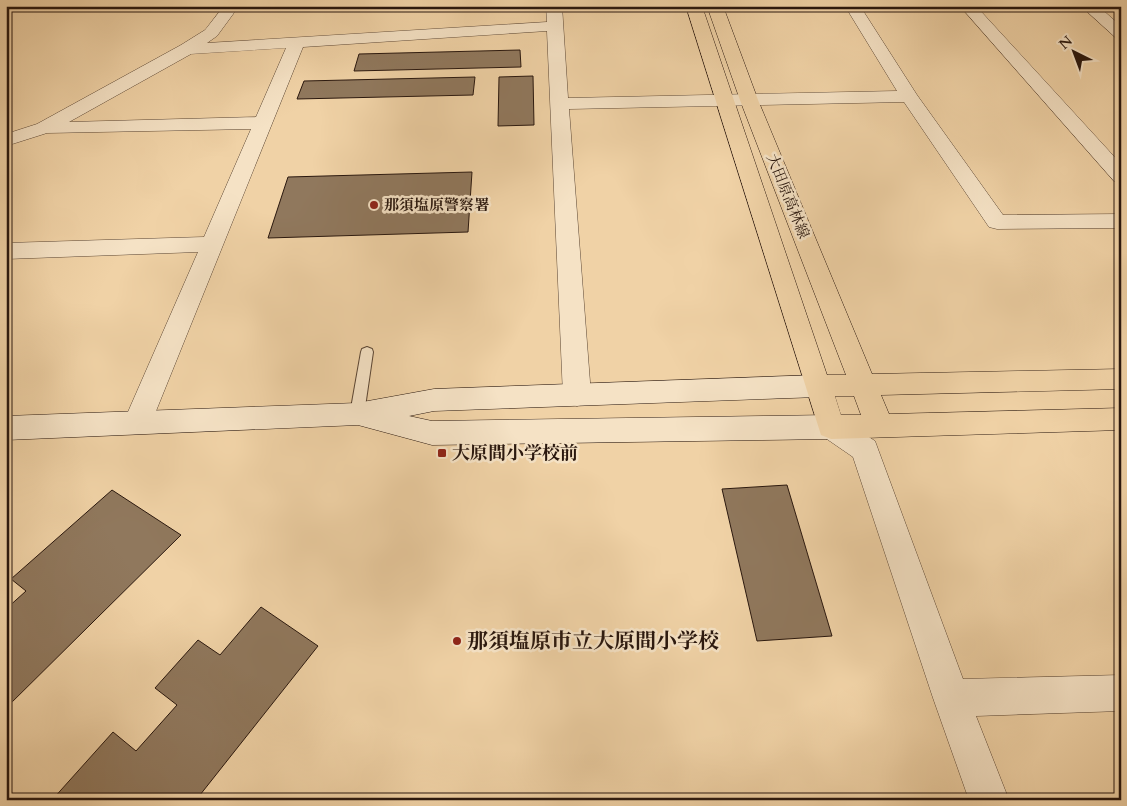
<svg xmlns="http://www.w3.org/2000/svg" width="1127" height="806" font-family="Cardo,'Noto Serif JP',serif">
<rect width="100%" height="100%" fill="#f0d2a6"/>
<filter id="stains"><feTurbulence type="fractalNoise" baseFrequency=".004" numOctaves="4"/><feColorMatrix values="0 0 0 0 .2 0 0 0 0 .09 0 0 0 0 .02 0 0 0 .5 -.17"/></filter>
<radialGradient id="worn" r=".72"><stop offset=".6" stop-color="#630" stop-opacity="0"/><stop offset="1" stop-color="#630" stop-opacity=".3"/></radialGradient>
<g fill="#90785d" stroke="#29170e">
<path d="M520,50L521,67L354,71L359,54Z"/>
<path d="M533,76L534,125L498,126L499,77Z"/>
<path d="M475,77L473,95L297,99L304,81Z"/>
<path d="M472,172L468,232L268,238L288,177Z"/>
<path d="M787,485L832,636L757,641L722,489Z"/>
<path d="M112,490L181,535L6,708V609L26,591L11,579Z"/>
<path d="M261,607L318,646L196,800H52L113,732L136,751L177,705L155,688L198,640L220,655Z"/>
</g>
<g fill="none" stroke-linecap="round" stroke-linejoin="round">
<defs>
<path id="lane" d="M367,347L372,349L373,352L364,414L362,418L357,420L352,418L350,414L361,352L362,349Z"/>
<g id="street">
<path d="M224,6H239L217,36L207,43L547,22L546,6H562L568,98L897,91L845,6H860L917,95L1003,215L1121,214V228L997,229L989,227L904,102L569,109L591,395L587,403L577,406L567,403L563,395L547,31L303,47L152,421L148,429L138,432L128,429L124,421L198,252L6,259V243L204,237L251,129L47,133L6,146V134L37,124L181,45L205,30ZM286,48L256,117L69,122L191,54Z"/>
<path d="M960,6H976L1121,164V183L1114,181Z"/>
<path d="M1081,6H1098L1121,26V39L1115,37Z"/>
<path d="M831,415L841,419L875,441L963,679L1121,675V711L976,716L1009,800H969L933,698L853,457L821,435L817,427L821,419Z"/>
</g>
<path id="secondary" d="M818,375L828,379L831,386L828,393L818,397L434,411L409,416L432,421L831,415L841,419L845,427L841,435L831,439L432,445L358,425L6,440V416L357,403L434,389Z"/>
<path id="primary" d="M686,6H702L827,375H846L740,100L707,6H723L758,100L872,374L1121,369V389L881,395L889,414L1121,408V430L831,439L821,435ZM835,396H854L861,415H841Z"/>
</defs>
<use href="#lane" stroke="#5b4634" stroke-width="2"/>
<use href="#street" stroke="#5b4634" stroke-width="1"/>
<use href="#secondary" stroke="#29170e" stroke-width="1"/>
<use href="#primary" stroke="#29170e" stroke-width="1"/>
<use href="#lane" fill="#f5e2c5" fill-rule="evenodd"/>
<use href="#street" fill="#f5e2c5" fill-rule="evenodd"/>
<use href="#secondary" fill="#f5e2c5" fill-rule="evenodd"/>
<use href="#primary" fill="#f0d2a6" fill-rule="evenodd"/>
</g>
<g fill="#8f2418" stroke="#f5e2c5" stroke-width="2">
<circle cx="374" cy="205" r="5"/>
<rect x="437" y="448" width="10" height="10" rx="2.5"/>
<circle cx="457" cy="641" r="5"/>
</g>
<g text-anchor="middle" stroke-width="5" stroke-linejoin="round" paint-order="stroke">
<g font-size="15" fill="#29170e" stroke="#f5e2c5">
<text transform="translate(788 196) rotate(68)" y="5">大田原高林線</text>
</g>
<g font-size="15" font-weight="bold" fill="#29170e" stroke="#f5e2c5" text-anchor="start">
<text x="384" y="210">那須塩原警察署</text>
</g>
<g font-size="18" font-weight="bold" fill="#29170e" stroke="#f5e2c5" text-anchor="start">
<text x="452" y="459">大原間小学校前</text>
</g>
<g font-size="21" font-weight="bold" fill="#29170e" stroke="#f5e2c5" text-anchor="start">
<text x="467" y="648">那須塩原市立大原間小学校</text>
</g>
</g>
<rect width="1127" height="806" fill="none" stroke="#f0d2a6" stroke-width="25"/>
<rect x="8" y="8" width="1112" height="791" fill="none" stroke="#29170e" stroke-width="2.5"/>
<rect x="12" y="12" width="1102" height="781" fill="none" stroke="#29170e"/>
<g transform="translate(1074 52) rotate(318)" stroke="#f5e2c5" stroke-width="4" paint-order="stroke">
<path d="M0-4L9 19L0 12L-9 19Z" fill="#29170e"/>
<text y="-8" font-size="14" font-weight="bold" text-anchor="middle" fill="#29170e">N</text>
</g>
<rect width="100%" height="100%" filter="url(#stains)"/>
<rect width="100%" height="100%" fill="url(#worn)"/>
</svg>
